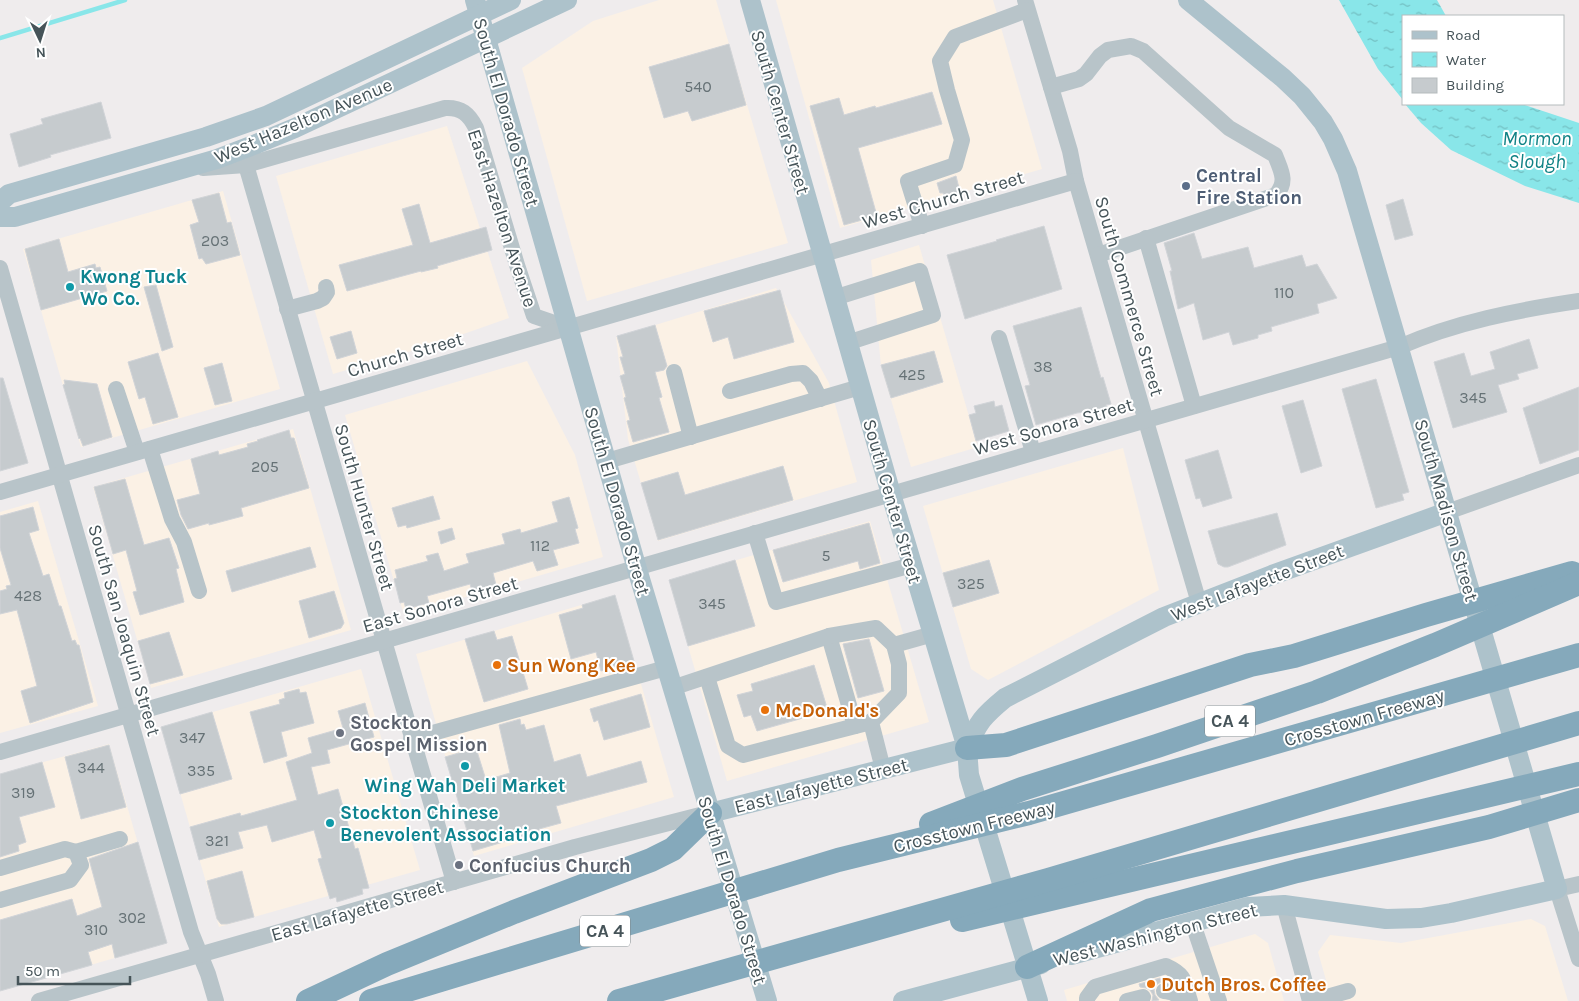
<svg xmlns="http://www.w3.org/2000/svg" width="1579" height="1001" font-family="Karla,sans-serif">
<defs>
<pattern id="water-ripples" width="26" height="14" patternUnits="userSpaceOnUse" patternTransform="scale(1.25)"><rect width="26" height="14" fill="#89e6e9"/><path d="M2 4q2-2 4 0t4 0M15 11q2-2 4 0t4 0" fill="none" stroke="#72bdc0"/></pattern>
</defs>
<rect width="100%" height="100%" fill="#efeced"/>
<g fill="#fbf1e5">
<path d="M659,0H716L788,243L587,301L522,68L593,21Z"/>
<path d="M776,0H993L1042,169L840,228Z"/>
<path d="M447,126L509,318L435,344L333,374L276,176Z"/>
<path d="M223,191L280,389L81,447L23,249Z"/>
<path d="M919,245L978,447L911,467L881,366L871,260Z"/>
<path d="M776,288L829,383L857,482L658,541L628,439L616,337Z"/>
<path d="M527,361L575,455L603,557L404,615L345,415Z"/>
<path d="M293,429L351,630L151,688L93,487Z"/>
<path d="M1123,448L1159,590L988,680L971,669L923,506Z"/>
<path d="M38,501L98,706L0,733V512Z"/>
<path d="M870,521L929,722L727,781L669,580Z"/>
<path d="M615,595L674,797L474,856L416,654Z"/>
<path d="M361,669L420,870L219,927L161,727Z"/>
<path d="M109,744L167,943L0,991V774Z"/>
<path d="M1531,919L1545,926L1568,1001H1332L1318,952L1330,935L1401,943Z"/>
<path d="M1255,934L1268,943L1284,1001H1067L1064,990Z"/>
</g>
<g fill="url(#water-ripples)">
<path d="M1339,0H1437L1446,16H1403V100L1378,69Z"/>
<path d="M1405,104H1522L1579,123V203L1525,186L1451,150L1421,123Z"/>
</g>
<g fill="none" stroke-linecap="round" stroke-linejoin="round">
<path stroke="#89e6e9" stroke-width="4.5" d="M0,38L125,0"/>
</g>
<g fill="#c6cbce" stroke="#d1d4d8">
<path d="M729,44L746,105L692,121L688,111L664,118L649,67Z"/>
<path d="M932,92L942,124L858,148L877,216L844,225L810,106L839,98L844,115L875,106L876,108Z"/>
<path d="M101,102L111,138L50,155L51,157L19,167L10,134L43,124L41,119Z"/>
<path d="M956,176L960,192L944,196L943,193H940L937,183Z"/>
<path d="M219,193L227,223L231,222L240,255L206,264L202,258L199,259L190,225L199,222L192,200Z"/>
<path d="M1403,199L1413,235L1395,240L1386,205Z"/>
<path d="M419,204L430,243L486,227L492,250L437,266L438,268L421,272V271L347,291L339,265L413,245L402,209Z"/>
<path d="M1044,226L1062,289L965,319L947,255L997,241L996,240Z"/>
<path d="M1194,233L1202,259L1248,247L1254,268L1302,255L1306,267L1317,264L1337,298L1317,304L1319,313L1271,327L1272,331L1258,335V338L1233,345L1229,332L1203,340L1194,303L1178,309L1170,271H1172L1164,243Z"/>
<path d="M59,239L68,272L95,264L96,268L100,267L107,291L41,310L25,249Z"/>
<path d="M156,285L173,347L162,351L144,287Z"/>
<path d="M780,290L794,342L734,359L728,337L713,342L704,311Z"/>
<path d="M1081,307L1101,378L1103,377L1111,404L1106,405L1107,409L1086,415L1085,412L1077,413L1036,425L1025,386L1030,385L1013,326Z"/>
<path d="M655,325L667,366L664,370L655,372L662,397L659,398L669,432L633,442L627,421L630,420L624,398L626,397L620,376L625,374L620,357H623L617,336Z"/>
<path d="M351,331L357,353L337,359L330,337Z"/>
<path d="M1529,339L1538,368L1517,374L1519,379L1498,385L1507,412L1453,428L1434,362L1464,353L1471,376L1495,369L1490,352Z"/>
<path d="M934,351L943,382L891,398L881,365Z"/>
<path d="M158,353L178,417L153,424L145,397L139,399L128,362Z"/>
<path d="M222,363L232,401L215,405L204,368Z"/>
<path d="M0,378H3L28,463L0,471Z"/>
<path d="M1376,379L1409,492L1402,494L1404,500L1376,508L1342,389Z"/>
<path d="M64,380L97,384L112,437L83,446L80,438L79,439L68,402L63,385L65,384Z"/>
<path d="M1579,387V450L1540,464L1523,408Z"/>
<path d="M1303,400L1322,466L1301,473L1282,406Z"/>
<path d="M994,401L995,407L1002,405L1009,431L976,441L969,415L976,413L974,406Z"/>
<path d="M289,430L291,438H294L309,488L241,508L243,516L209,525V523L188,529L181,515L177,500L200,494L191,459L218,451L219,455L248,447L247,444L258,441L257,440Z"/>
<path d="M1218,450L1232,498L1203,507L1200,498L1196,499L1185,460Z"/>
<path d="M783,466L793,500L658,540L641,483L678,472L685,495Z"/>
<path d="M125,479L144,545L169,538L179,568L176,569L184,602L140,615L133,592L137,591L126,550L113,554L94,487Z"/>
<path d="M433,496L440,519L407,528L406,525L398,527L392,508Z"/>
<path d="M569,497L578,528L575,529L579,543L553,550L558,565L537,571L533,561L493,573L496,585L472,591L470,584L427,596L429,603L406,609L404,602L400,603L394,579L397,578L395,570L428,561L426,556L438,553L444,571L469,563L466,554L505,544L502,534L520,529L521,533L558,522L552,502Z"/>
<path d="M33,507L39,530L29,533L43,576L49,574L59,606H61L72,641L75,640L77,645H79L93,702L30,723L21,691L37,686L27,647L17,610L0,614V591L7,589L6,586L11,585L0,548V516Z"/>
<path d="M1277,513L1286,545L1228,567H1224L1218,564L1208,531Z"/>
<path d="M869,523L880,563L860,569L858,561L783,582L773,550Z"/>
<path d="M452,528L455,539L441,544L438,532Z"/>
<path d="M310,547L316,567L232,592L226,571Z"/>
<path d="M735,560L755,626L688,646L669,580Z"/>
<path d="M989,560L999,593L953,607L943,573Z"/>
<path d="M334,591L344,623L341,628L309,638L299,601Z"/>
<path d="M615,595L634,661L601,671L596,652L571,659L559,615L583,608L582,605Z"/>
<path d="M494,631L497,640L512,636L528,689L484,702L465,639Z"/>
<path d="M169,632L183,675L150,684L138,641Z"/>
<path d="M869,639L884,691L858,698L843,644Z"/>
<path d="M814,665L828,711L757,731L751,715L744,717L737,695L753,691L751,684Z"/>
<path d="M299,689L300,693L306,692L314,723L281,732L287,756L264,763L250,712L280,704L279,700L285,698L284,693Z"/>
<path d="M641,694L650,727L604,740L598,720L594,722L590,709Z"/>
<path d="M365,703L374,737L327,750L330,763L311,767L318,795L338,789L355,849L358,848L369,888L362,889L363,894L337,902L336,897L330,899L318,859L322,858L314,830L272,842L267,825L238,832L243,848L199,860L190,827L240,813L241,816L297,800L286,762L312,753L308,738L343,728L338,711Z"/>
<path d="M212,712L232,779L180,794L161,727Z"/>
<path d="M520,719L521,725L524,724L526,730L544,725L554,762L580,754L587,777L641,761L647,782L556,806L561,823L539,829L540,831L473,851L445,757L476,748L486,780L510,773L499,725Z"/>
<path d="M109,745L126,807L81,819L65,757Z"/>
<path d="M42,762L55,807L19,817L26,842L18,845L19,851L0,857V774Z"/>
<path d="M138,842L167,943L115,958L112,944L88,952L92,965L0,991V920L72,899L77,916L102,907L89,859Z"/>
<path d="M242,871L254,917L227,924H221L217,919L207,881Z"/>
<path d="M1160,978L1161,982L1156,985L1154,990L1155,995L1159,1000L1152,1001L1153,995L1150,990L1146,988L1140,987L1139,984Z"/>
</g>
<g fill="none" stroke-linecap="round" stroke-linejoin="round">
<g stroke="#b8c4c9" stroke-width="16">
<path d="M1025,0L1070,151L1076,181L1199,603"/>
<path d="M1051,87L1079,79L1086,74L1100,56L1108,50L1131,46L1143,51L1229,128L1275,155C1281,171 1288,181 1276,195L1098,255"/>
<path d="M256,144L246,165L454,882"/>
<path d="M203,168L246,165L445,108C461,107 469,114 476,128L517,265L534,316L569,328"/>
<path d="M922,226L908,181L955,165L962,140L947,90L940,61L955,37L1027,10"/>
<path d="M1146,238L1194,406"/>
<path d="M0,268L191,932L208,974L216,1001"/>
<path d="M834,298L920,271L933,315L847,343"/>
<path d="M287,309L317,301L323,298L327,292L326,287"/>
<path d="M999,338L1033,452"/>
<path d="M674,372L691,437"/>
<path d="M116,389L137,452"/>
<path d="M730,391L791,374L803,373L811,381L820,399"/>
<path d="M150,449L172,519L184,542L199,591"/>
<path d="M607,461L860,387"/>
<path d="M0,492L1076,181"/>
<path d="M1447,512L1579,465"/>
<path d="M755,533L776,602L912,565"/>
<path d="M829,636L855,726"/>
<path d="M707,677L728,746L743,755L871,722"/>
<path d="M672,688L829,636L876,628L894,645L933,634"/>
<path d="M411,739L666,668"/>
<path d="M0,752L1399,347C1456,322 1518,310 1579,301"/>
<path d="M883,769L871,722L899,693V664L894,645"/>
<path d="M76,852L120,839"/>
<path d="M0,868L65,849L76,852L81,865L70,880L0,900"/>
<path d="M1579,884L1557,889L1579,959"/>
<path d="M1284,905L1310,1001"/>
<path d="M1192,921L1219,1001"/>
<path d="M1164,991C1172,992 1177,993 1180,1001"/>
<path d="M39,1001L575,847L708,813"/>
<path d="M1087,1001V998L1095,987L1166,966C1186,975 1184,982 1190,1001"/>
<path d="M1127,1001L1143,997"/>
<path d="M1313,1001L1348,991"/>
</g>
<g stroke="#adc2cb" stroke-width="20">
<path d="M475,0L637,569L767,1001"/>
<path d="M750,0L891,494L967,748L969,775L1038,1001"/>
<path d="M0,202L9,194L206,137L266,116L511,0"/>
<path d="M0,217H15L217,159L256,144L295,128L567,0"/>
<path d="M967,748C978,722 983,716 1005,698L1164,617L1272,575L1447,512"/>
<path d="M710,813L967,748"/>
<path d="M1071,955L1248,907L1284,905L1386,919L1421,918L1451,913L1557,889L1347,171L1333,139L1323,122L1302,96L1283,78L1188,0"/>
<path d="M903,1001L1041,964"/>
</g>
<g stroke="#85a9bb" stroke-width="24">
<path d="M967,748L1006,745L1250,665L1294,656L1426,615L1572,573"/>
<path d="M931,824L1022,789L1157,746L1317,692L1435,645L1579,583"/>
<path d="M962,920L1579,774"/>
<path d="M1027,967L1151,910L1297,871L1489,827L1579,800"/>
<path d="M308,1001L387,964L514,912L651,860L673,849L710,813"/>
<path d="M371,1001L838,860L1029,813L1579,655"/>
<path d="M619,1001L1048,880L1579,723"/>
</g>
</g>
<circle fill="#5c6f8a" stroke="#fff" stroke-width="2" cx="1186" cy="186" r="5"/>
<g fill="#0f9aa8" stroke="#fff" stroke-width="2">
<circle cx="70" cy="287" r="5"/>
<circle cx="465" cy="766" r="5"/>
<circle cx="330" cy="823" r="5"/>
</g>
<g fill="#e8710a" stroke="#fff" stroke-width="2">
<circle cx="497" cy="665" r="5"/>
<circle cx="765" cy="710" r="5"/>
<circle cx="1151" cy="984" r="5"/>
</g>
<g fill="#6b7280" stroke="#fff" stroke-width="2">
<circle cx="340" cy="733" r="5"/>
<circle cx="459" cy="865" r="5"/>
</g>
<g text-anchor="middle" stroke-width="4" stroke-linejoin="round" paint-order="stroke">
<g font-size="16" fill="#667276">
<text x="698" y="92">540</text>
<text x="215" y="246">203</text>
<text x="1284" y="298">110</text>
<text x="1043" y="372">38</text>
<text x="912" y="380">425</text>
<text x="1473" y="403">345</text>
<text x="265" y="472">205</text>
<text x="540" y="551">112</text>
<text x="826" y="561">5</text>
<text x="971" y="589">325</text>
<text x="28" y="601">428</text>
<text x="712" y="609">345</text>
<text x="192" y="743">347</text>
<text x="91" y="773">344</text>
<text x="201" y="776">335</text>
<text x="23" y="798">319</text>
<text x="217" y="846">321</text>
<text x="132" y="923">302</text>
<text x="96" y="935">310</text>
</g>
<g fill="#fff" stroke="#7e878b" stroke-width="1">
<rect x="1205" y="705.5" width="50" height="31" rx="4"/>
<rect x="580" y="915.5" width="50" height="31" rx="4"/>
</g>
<g font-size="18" font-weight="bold" fill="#465459">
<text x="1230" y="727">CA 4</text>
<text x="605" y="937">CA 4</text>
</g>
<g font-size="19" fill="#465459" stroke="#fff">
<text transform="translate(507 112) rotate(74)" y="7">South El Dorado Street</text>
<text transform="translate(781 112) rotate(74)" y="7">South Center Street</text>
<text transform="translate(303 120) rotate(-23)" y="7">West Hazelton Avenue</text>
<text transform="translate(943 199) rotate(-16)" y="7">West Church Street</text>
<text transform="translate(503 218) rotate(72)" y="7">East Hazelton Avenue</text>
<text transform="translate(1130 296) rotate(74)" y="7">South Commerce Street</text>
<text transform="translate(405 354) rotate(-16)" y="7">Church Street</text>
<text transform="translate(1053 426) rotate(-16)" y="7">West Sonora Street</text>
<text transform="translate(618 501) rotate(74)" y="7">South El Dorado Street</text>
<text transform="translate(893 501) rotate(74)" y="7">South Center Street</text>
<text transform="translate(365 507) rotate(74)" y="7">South Hunter Street</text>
<text transform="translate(1447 510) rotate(74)" y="7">South Madison Street</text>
<text transform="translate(1257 582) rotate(-21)" y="7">West Lafayette Street</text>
<text transform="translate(440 604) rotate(-16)" y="7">East Sonora Street</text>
<text transform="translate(125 630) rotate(74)" y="7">South San Joaquin Street</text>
<text transform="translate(1364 717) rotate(-16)" y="7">Crosstown Freeway</text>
<text transform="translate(821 785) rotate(-14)" y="7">East Lafayette Street</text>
<text transform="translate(974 826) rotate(-14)" y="7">Crosstown Freeway</text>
<text transform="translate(733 890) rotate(73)" y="7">South El Dorado Street</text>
<text transform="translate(357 910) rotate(-16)" y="7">East Lafayette Street</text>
<text transform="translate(1155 934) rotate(-14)" y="7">West Washington Street</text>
</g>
<g font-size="19" font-weight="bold" fill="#4e5e75" stroke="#fff" text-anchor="start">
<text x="1196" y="182">Central<tspan x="1196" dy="22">Fire Station</tspan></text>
</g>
<g font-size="19" font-weight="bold" fill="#0d838f" stroke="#fff" text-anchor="start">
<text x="80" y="283">Kwong Tuck<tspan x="80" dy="22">Wo Co.</tspan></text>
<text x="465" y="792" text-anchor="middle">Wing Wah Deli Market</text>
<text x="340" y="819">Stockton Chinese<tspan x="340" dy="22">Benevolent Association</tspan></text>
</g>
<g font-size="19" font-weight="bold" fill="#c56008" stroke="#fff" text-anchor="start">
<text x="507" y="672">Sun Wong Kee</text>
<text x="775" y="717">McDonald's</text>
<text x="1161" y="991">Dutch Bros. Coffee</text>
</g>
<g font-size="19" font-weight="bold" fill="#5b616d" stroke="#fff" text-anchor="start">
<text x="350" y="729">Stockton<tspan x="350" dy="22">Gospel Mission</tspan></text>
<text x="469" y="872">Confucius Church</text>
</g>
<g font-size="20" font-style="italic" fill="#108285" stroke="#fff">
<text x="1537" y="145">Mormon<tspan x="1537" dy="23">Slough</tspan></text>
</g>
</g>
<rect x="1402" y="15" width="162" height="90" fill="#ffffff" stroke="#b5bbbd"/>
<rect x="1412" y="31" width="25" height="8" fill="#adc2cb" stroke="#b5bbbd"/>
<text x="1446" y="40" font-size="15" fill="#465459">Road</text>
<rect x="1412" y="52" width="25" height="15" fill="url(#water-ripples)" stroke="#b5bbbd"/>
<text x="1446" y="65" font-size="15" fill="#465459">Water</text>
<rect x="1412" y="78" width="25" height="15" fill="#c6cbce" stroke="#b5bbbd"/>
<text x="1446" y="90" font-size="15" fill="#465459">Building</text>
<g transform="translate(40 40) rotate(176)" stroke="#ffffff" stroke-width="4" paint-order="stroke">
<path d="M0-4L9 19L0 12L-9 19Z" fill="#465459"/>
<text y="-8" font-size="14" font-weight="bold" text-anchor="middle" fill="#465459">N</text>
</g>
<path d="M18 976v8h112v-8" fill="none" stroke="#465459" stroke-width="2.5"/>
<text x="25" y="976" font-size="15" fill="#465459" stroke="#ffffff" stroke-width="4" paint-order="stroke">50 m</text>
</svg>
